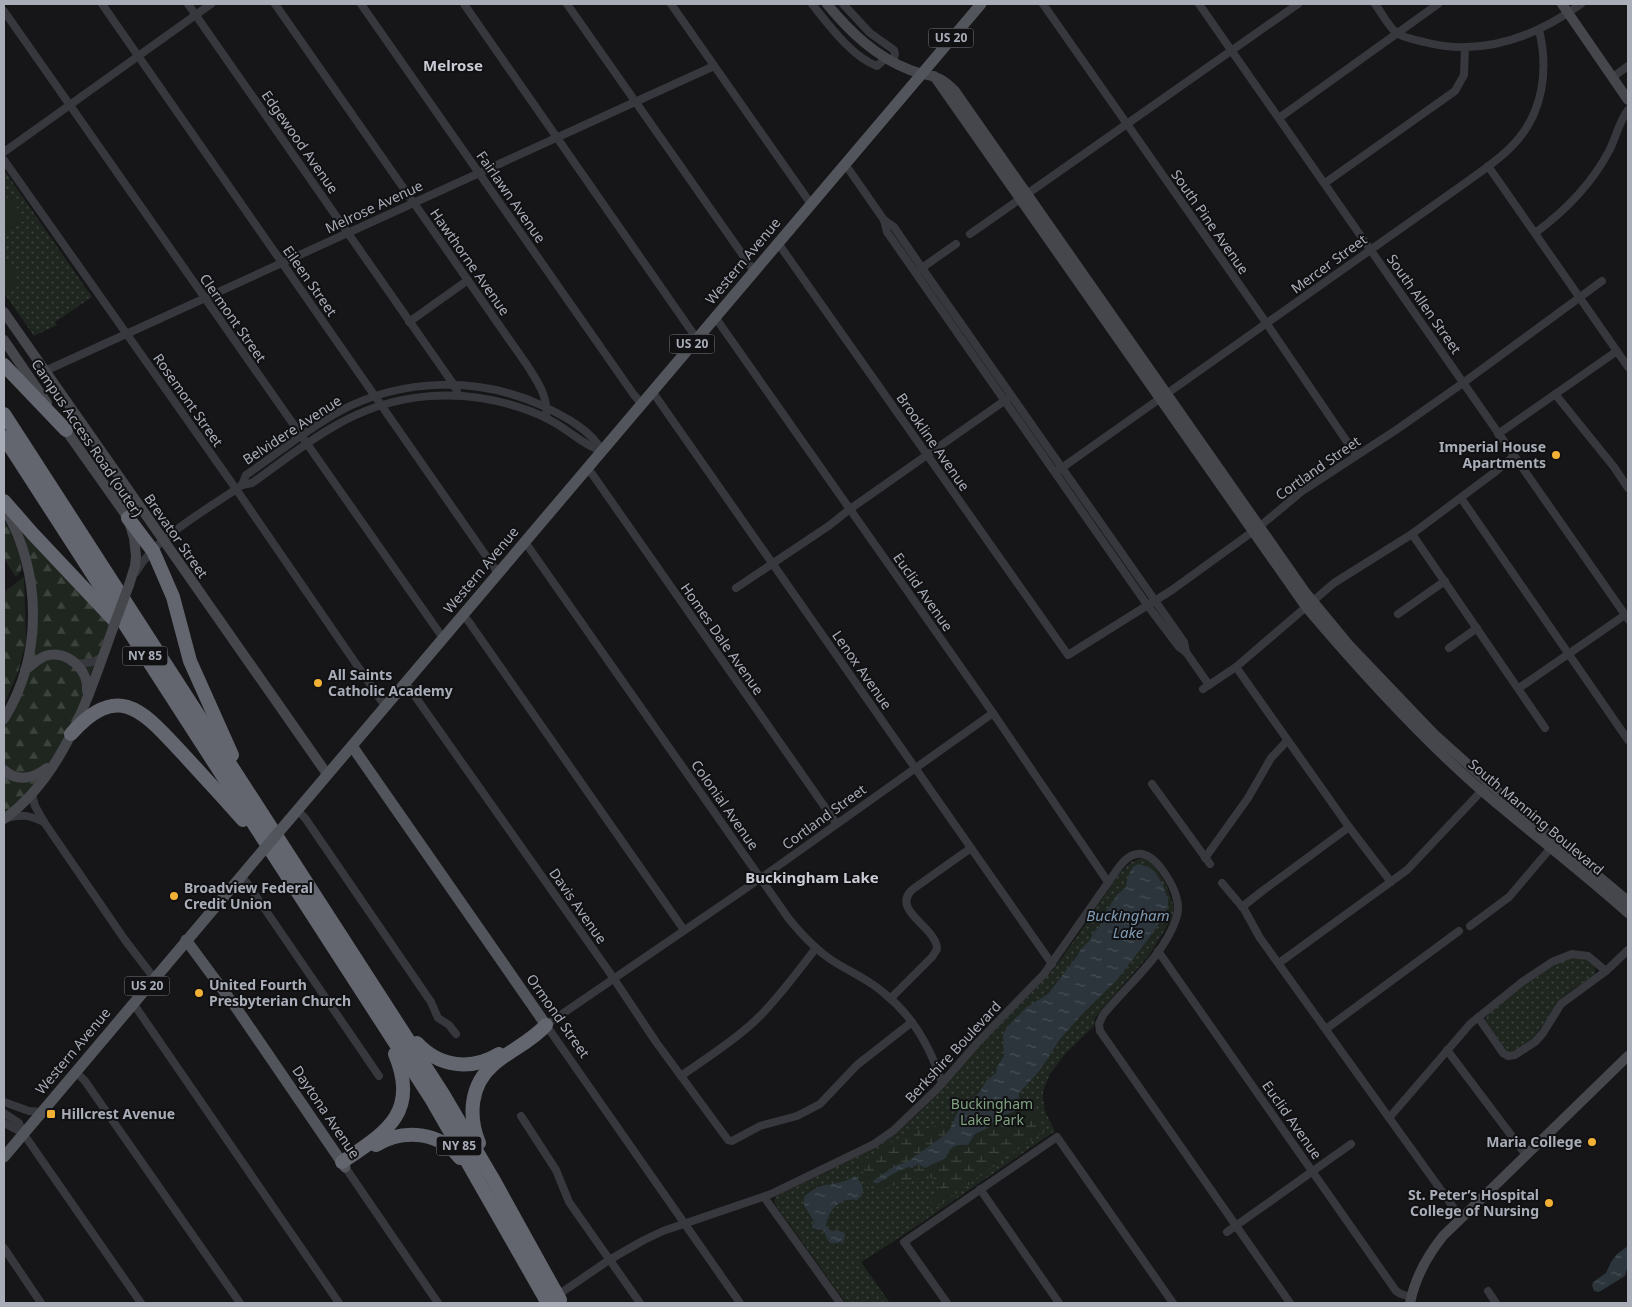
<svg xmlns="http://www.w3.org/2000/svg" width="1632" height="1307" font-family="'Noto Sans',sans-serif">
<defs>
<pattern id="grass-dots" width="8" height="8" patternUnits="userSpaceOnUse" patternTransform="scale(1.25)"><rect width="8" height="8" fill="#1e261f"/><path d="M2 2h.1M6 6h.1" fill="none" stroke="#3c433d" stroke-width="1.8" stroke-linecap="round"/></pattern>
<pattern id="forest-firs" width="22" height="20" patternUnits="userSpaceOnUse" patternTransform="scale(1.25)"><rect width="22" height="20" fill="#1e261f"/><path d="M5 1l3.5 6h-7zM16 11l3.5 6h-7z" fill="#3c433d"/></pattern>
<pattern id="wetland-marsh" width="20" height="14" patternUnits="userSpaceOnUse" patternTransform="scale(1.25)"><rect width="20" height="14" fill="#1e261f"/><path d="M1 5h8M5 5V1M11 12h8M15 12V8" fill="none" stroke="#3c433d"/></pattern>
<pattern id="water-ripples" width="26" height="14" patternUnits="userSpaceOnUse" patternTransform="scale(1.25)"><rect width="26" height="14" fill="#2c353c"/><path d="M2 4q2-2 4 0t4 0M15 11q2-2 4 0t4 0" fill="none" stroke="#485056"/></pattern>
</defs>
<rect width="100%" height="100%" fill="#161618"/>
<g fill="url(#grass-dots)">
<path d="M4,170L92,297L55,322L57,325L34,336L4,293Z"/>
<path d="M1142,858L1148,860L1155,867L1166,884L1174,907L1173,916L1150,954L1103,1008L1095,1018L1094,1026L1066,1053L1050,1074L1043,1091V1098L1045,1111L1055,1131L902,1236L861,1262L890,1303H846L777,1207L774,1202L776,1196L882,1143C918,1119 946,1084 974,1052C1000,1023 1029,998 1053,969C1077,939 1097,905 1119,874L1131,862Z"/>
<path d="M1571,957C1582,958 1599,960 1595,975C1584,983 1569,990 1560,1001C1549,1013 1529,1057 1507,1051L1485,1021C1485,1007 1556,963 1571,957Z"/>
</g>
<g fill="url(#forest-firs)">
<path d="M4,519C9,529 24,560 21,570C20,573 18,575 16,577L4,559Z"/>
<path d="M21,529L110,622L89,678L88,687L60,754L4,819V718L25,670L32,568Z"/>
<path d="M24,577L26,641L18,672L4,705V592Z"/>
</g>
<path fill="url(#wetland-marsh)" d="M1033,1104L1045,1131L931,1211L929,1206L939,1193L941,1182L927,1176L906,1181L874,1192L858,1164L909,1132L947,1124L968,1127Z"/>
<g fill="#1e261f">
<path d="M10,196L25,220L4,233V200Z"/>
<path d="M4,259L21,284L8,294L4,287Z"/>
</g>
<g fill="url(#water-ripples)">
<path d="M1139,864L1149,867L1155,872L1163,885L1168,900V907L1155,930L1116,981L1084,1012L1060,1039L1040,1070L1022,1090L1019,1094L1017,1109L1013,1112L999,1117L988,1128L975,1134L968,1145C956,1144 950,1146 946,1158L925,1168L918,1164L912,1168L909,1167L898,1171L878,1183H874L873,1181L895,1166L908,1161L945,1135L950,1129L958,1111L979,1093L986,1081L996,1073L997,1067L1004,1056L1003,1035L1007,1027L1027,1007L1048,994L1078,955L1080,950L1090,940L1093,933L1100,926L1104,915L1117,895L1126,887L1127,879L1132,868L1134,866Z"/>
<path d="M855,1176C863,1183 867,1194 857,1200C839,1197 827,1212 826,1227L833,1232L836,1229L845,1234L844,1241C825,1247 830,1241 823,1230L812,1228V1225L815,1223L804,1205V1197C822,1179 839,1188 855,1176Z"/>
<path d="M1628,1246V1265L1625,1276L1599,1292L1594,1291L1592,1285L1593,1282L1606,1273L1611,1262L1617,1254Z"/>
</g>
<g fill="none" stroke-linecap="round" stroke-linejoin="round">
<g stroke="#37383d" stroke-width="8">
<path d="M102,4L498,573"/>
<path d="M188,4L454,385L458,394"/>
<path d="M275,4L527,365C537,381 549,397 546,418"/>
<path d="M361,4L634,395L642,404"/>
<path d="M464,4L697,339"/>
<path d="M567,4L754,271"/>
<path d="M671,4L811,204"/>
<path d="M812,4C828,24 852,57 877,66L886,58"/>
<path d="M843,4L870,33L894,50L895,54L893,62"/>
<path d="M1043,4L1267,324L1356,455"/>
<path d="M1199,4L1628,619"/>
<path d="M1375,4C1382,13 1388,27 1398,34C1406,38 1415,40 1424,42C1481,57 1535,37 1581,4"/>
<path d="M4,11L443,638"/>
<path d="M1613,77L1628,66"/>
<path d="M1279,118L1438,4"/>
<path d="M4,152L211,4"/>
<path d="M4,160L236,489L385,706"/>
<path d="M845,164L884,220L894,227L922,268L1184,642L1186,652"/>
<path d="M1488,166L1628,367"/>
<path d="M1325,183L1455,91L1464,75L1465,47"/>
<path d="M884,220L887,232L1148,606L1179,647L1186,652L1209,685"/>
<path d="M1535,233C1565,211 1591,185 1609,151C1616,138 1619,121 1628,110"/>
<path d="M970,234L1298,4"/>
<path d="M778,243L1068,655L1172,590L1259,527L1301,492L1396,430L1463,383L1602,281"/>
<path d="M919,270L956,244"/>
<path d="M715,317L993,713L1108,882"/>
<path d="M409,322L468,280"/>
<path d="M45,371L714,66"/>
<path d="M652,391L1052,964"/>
<path d="M1555,394L1614,467L1628,488"/>
<path d="M1498,434L1617,351"/>
<path d="M588,468L836,823"/>
<path d="M1056,472L1468,181C1483,170 1500,159 1513,145C1543,114 1549,70 1539,30"/>
<path d="M242,485L246,475C277,454 307,429 340,411C402,378 479,376 543,406C564,416 591,430 602,451"/>
<path d="M1461,498L1628,740"/>
<path d="M1412,534L1545,728"/>
<path d="M525,542L789,919C802,935 816,950 833,961C850,972 870,980 885,994C914,1017 931,1049 942,1083"/>
<path d="M136,572C156,536 209,509 242,485L252,483C279,464 305,443 333,427C393,391 464,386 530,411C543,416 555,422 566,430C578,438 588,447 602,451"/>
<path d="M736,588L830,525L850,509L1007,399"/>
<path d="M1398,614L1445,581"/>
<path d="M463,615L469,622L684,930"/>
<path d="M1449,648L1477,628"/>
<path d="M77,664L93,662L102,657"/>
<path d="M1236,667L1349,827L1391,882"/>
<path d="M405,682L610,973L656,1042L728,1140L732,1141L760,1126L797,1116L820,1104L857,1065L912,1022"/>
<path d="M1519,688L1625,615"/>
<path d="M1203,689L1236,667L1334,583L1412,534L1495,472L1514,456"/>
<path d="M1152,784L1210,864"/>
<path d="M32,794L35,806L44,822L125,940L154,978"/>
<path d="M297,810L305,818L431,1002L438,1018L449,1025L456,1034"/>
<path d="M6,818C23,814 28,815 44,822"/>
<path d="M1205,858L1248,798L1271,758L1287,741"/>
<path d="M241,876L247,883L379,1076"/>
<path d="M1222,883L1244,909L1260,938L1461,1218"/>
<path d="M1242,907L1261,892L1349,827"/>
<path d="M1470,926L1509,897L1554,844"/>
<path d="M1158,951L1396,1291L1401,1294L1411,1297"/>
<path d="M1279,963L1407,870L1489,783"/>
<path d="M891,998L932,957L937,949C937,927 889,910 913,889L971,848"/>
<path d="M133,1003L339,1303"/>
<path d="M1478,1017L1503,1053L1508,1056L1515,1055L1535,1042L1543,1033L1561,1004L1606,971L1628,950"/>
<path d="M1326,1029L1459,931"/>
<path d="M1447,1050L1526,1155"/>
<path d="M76,1072L85,1081L240,1303"/>
<path d="M681,1076C708,1057 735,1040 759,1017C780,996 798,971 816,948"/>
<path d="M4,1102L29,1111L42,1112"/>
<path d="M4,1113L19,1123L23,1133L141,1303"/>
<path d="M521,1116L556,1170L569,1202L640,1303"/>
<path d="M1389,1118L1470,1024L1522,982L1552,962L1572,954L1588,956L1606,971"/>
<path d="M4,1123L23,1133"/>
<path d="M345,1167L438,1303"/>
<path d="M980,1189L1059,1303"/>
<path d="M764,1197L840,1303"/>
<path d="M1227,1232L1351,1144"/>
<path d="M4,1248L41,1303"/>
<path d="M1488,1291L1496,1303"/>
<path d="M555,1297L609,1260L644,1240L663,1231L771,1194L874,1144L894,1130L937,1089L978,1042L1044,974L1119,867C1124,861 1129,855 1137,854C1155,851 1174,885 1177,900C1179,906 1178,913 1176,919C1163,957 1127,985 1103,1015L1099,1024L1100,1031L1290,1303"/>
<path d="M740,1303L546,1025L761,878L993,713"/>
<path d="M947,1303L904,1242L1057,1137L1173,1303"/>
</g>
<g stroke="#45474d" stroke-width="10">
<path d="M827,4C850,32 876,57 910,70C931,78 936,72 955,91L1306,593L1349,645L1434,734L1512,804L1628,901"/>
<path d="M1562,4L1628,100"/>
<path d="M934,76L1306,607C1361,672 1418,735 1482,791C1530,832 1581,871 1628,913"/>
<path d="M4,312L327,774"/>
<path d="M4,340L47,403"/>
<path d="M63,426L128,518L134,538L136,556L135,566L129,585"/>
<path d="M25,670C32,665 38,659 45,656C66,649 89,669 87,691"/>
<path d="M4,719C43,655 42,574 5,509"/>
<path d="M4,770C18,783 34,778 47,768"/>
<path d="M4,819C64,776 89,695 113,628"/>
<path d="M1410,1303C1415,1278 1427,1256 1443,1236L1628,1056"/>
</g>
<g stroke="#53555c" stroke-width="11">
<path d="M352,746L546,1025"/>
<path d="M289,820L981,4"/>
<path d="M186,940L237,1009L345,1167"/>
<path d="M4,1157L254,861"/>
</g>
<g stroke="#63666e" stroke-width="14">
<path d="M4,365L66,430"/>
<path d="M4,414L443,1094L493,1179L555,1291"/>
<path d="M4,437L432,1100L545,1298"/>
<path d="M4,501L32,533L114,620"/>
<path d="M128,518L153,551L157,560L173,597L190,661L232,755"/>
<path d="M71,734C120,678 146,715 184,755C204,777 224,798 243,820"/>
<path d="M417,1043C439,1067 471,1071 499,1054"/>
<path d="M479,1143C468,1116 470,1085 493,1065C510,1050 531,1042 546,1025"/>
<path d="M376,1145C404,1128 440,1132 460,1158"/>
<path d="M342,1162C385,1133 420,1113 395,1054"/>
</g>
<path stroke="#45474d" stroke-width="10" d="M113,628L129,585"/>
<path stroke="#53555c" stroke-width="11" d="M254,861L289,820"/>
<g stroke="#63666e" stroke-width="14">
<path d="M555,1291L560,1300"/>
<path d="M545,1298L547,1303"/>
</g>
</g>
<g fill="#f2b134" stroke="#111113" stroke-width="2">
<circle cx="1556" cy="455" r="5"/>
<circle cx="318" cy="683" r="5"/>
<circle cx="174" cy="896" r="5"/>
<circle cx="199" cy="993" r="5"/>
<rect x="46" y="1109" width="10" height="10" rx="2.5"/>
<circle cx="1592" cy="1142" r="5"/>
<circle cx="1549" cy="1203" r="5"/>
</g>
<g text-anchor="middle" stroke-width="4" stroke-linejoin="round" paint-order="stroke">
<g fill="#111113" stroke="#7b7e86" stroke-width="1">
<rect x="928.5" y="28.5" width="45" height="19" rx="4"/>
<rect x="669.5" y="334.5" width="45" height="19" rx="4"/>
<rect x="122.5" y="646.5" width="45" height="19" rx="4"/>
<rect x="124.5" y="976.5" width="45" height="19" rx="4"/>
<rect x="436.5" y="1136.5" width="45" height="19" rx="4"/>
</g>
<g font-size="12" font-weight="bold" fill="#a8adb8">
<text x="951" y="42">US 20</text>
<text x="692" y="348">US 20</text>
<text x="145" y="660">NY 85</text>
<text x="147" y="990">US 20</text>
<text x="459" y="1150">NY 85</text>
</g>
<g font-size="14" fill="#a8adb8" stroke="#111113">
<text transform="translate(300 142) rotate(55)" y="5">Edgewood Avenue</text>
<text transform="translate(511 197) rotate(55)" y="5">Fairlawn Avenue</text>
<text transform="translate(374 207) rotate(-25)" y="5">Melrose Avenue</text>
<text transform="translate(1210 222) rotate(55)" y="5">South Pine Avenue</text>
<text transform="translate(743 261) rotate(-50)" y="5">Western Avenue</text>
<text transform="translate(470 262) rotate(55)" y="5">Hawthorne Avenue</text>
<text transform="translate(1329 264) rotate(-36)" y="5">Mercer Street</text>
<text transform="translate(310 281) rotate(55)" y="5">Eileen Street</text>
<text transform="translate(1424 304) rotate(55)" y="5">South Allen Street</text>
<text transform="translate(233 318) rotate(55)" y="5">Clermont Street</text>
<text transform="translate(188 400) rotate(55)" y="5">Rosemont Street</text>
<text transform="translate(292 430) rotate(-33)" y="5">Belvidere Avenue</text>
<text transform="translate(87 438) rotate(56)" y="5">Campus Access Road (outer)</text>
<text transform="translate(933 442) rotate(55)" y="5">Brookline Avenue</text>
<text transform="translate(1318 468) rotate(-35)" y="5">Cortland Street</text>
<text transform="translate(176 536) rotate(55)" y="5">Brevator Street</text>
<text transform="translate(481 570) rotate(-50)" y="5">Western Avenue</text>
<text transform="translate(923 592) rotate(55)" y="5">Euclid Avenue</text>
<text transform="translate(722 639) rotate(55)" y="5">Homes Dale Avenue</text>
<text transform="translate(862 670) rotate(55)" y="5">Lenox Avenue</text>
<text transform="translate(725 805) rotate(55)" y="5">Colonial Avenue</text>
<text transform="translate(824 817) rotate(-36)" y="5">Cortland Street</text>
<text transform="translate(1536 817) rotate(40)" y="5">South Manning Boulevard</text>
<text transform="translate(578 906) rotate(55)" y="5">Davis Avenue</text>
<text transform="translate(558 1016) rotate(55)" y="5">Ormond Street</text>
<text transform="translate(73 1051) rotate(-50)" y="5">Western Avenue</text>
<text transform="translate(953 1052) rotate(-47)" y="5">Berkshire Boulevard</text>
<text transform="translate(326 1112) rotate(56)" y="5">Daytona Avenue</text>
<text transform="translate(1292 1120) rotate(55)" y="5">Euclid Avenue</text>
</g>
<g font-size="14" font-weight="bold" fill="#a8adb8" stroke="#111113" text-anchor="start">
<text x="1546" y="452" text-anchor="end">Imperial House<tspan x="1546" dy="16">Apartments</tspan></text>
<text x="328" y="680">All Saints<tspan x="328" dy="16">Catholic Academy</tspan></text>
<text x="184" y="893">Broadview Federal<tspan x="184" dy="16">Credit Union</tspan></text>
<text x="209" y="990">United Fourth<tspan x="209" dy="16">Presbyterian Church</tspan></text>
<text x="61" y="1119">Hillcrest Avenue</text>
<text x="1582" y="1147" text-anchor="end">Maria College</text>
<text x="1539" y="1200" text-anchor="end">St. Peter’s Hospital<tspan x="1539" dy="16">College of Nursing</tspan></text>
</g>
<g font-size="14" fill="#7fa381" stroke="#111113">
<text x="992" y="1109">Buckingham<tspan x="992" dy="16">Lake Park</tspan></text>
</g>
<g font-size="15" font-weight="bold" fill="#c9ccd4" stroke="#111113">
<text x="453" y="71">Melrose</text>
<text x="812" y="883">Buckingham Lake</text>
</g>
<g font-size="15" font-style="italic" fill="#7f9bb3" stroke="#111113">
<text x="1128" y="921">Buckingham<tspan x="1128" dy="17">Lake</tspan></text>
</g>
</g>
<rect width="1632" height="1307" fill="none" stroke="#a8adb8" stroke-width="10"/>
</svg>
